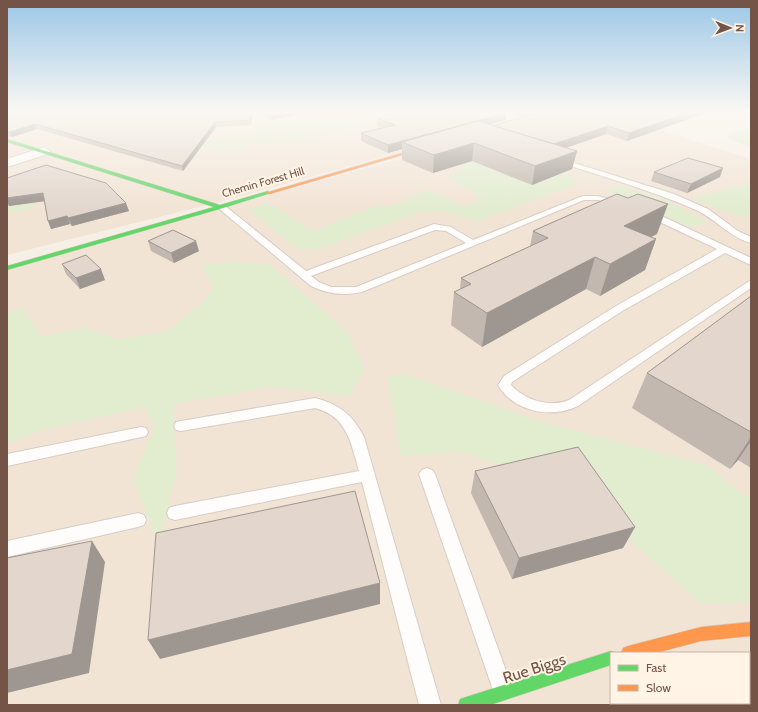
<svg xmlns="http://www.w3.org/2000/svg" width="758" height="712" font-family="Cabin,sans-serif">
<rect width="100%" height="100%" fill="#f6efe5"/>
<g fill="#f2e4d5" fill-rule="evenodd">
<path d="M7,112H545L223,201L7,255Z"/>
<path d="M568,112H601L751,159V705H7V268ZM611,653H749V703H611Z"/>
</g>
<g fill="#e2eccf">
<path d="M49,112L187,133L213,140L254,132L262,123L319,113L350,112L388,119L301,141L252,144L220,154Z"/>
<path d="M751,127V148L727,138L730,133Z"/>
<path d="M471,161L532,185L565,172L579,183L478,221L437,210L418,213L318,249H297L248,209L269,203L313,231L375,206L393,205L428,189L465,207L483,198L447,177Z"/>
<path d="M7,183L43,196L30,209L7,214Z"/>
<path d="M751,183V213L740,217L690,198Z"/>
<path d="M620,186L666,200L708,223L691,227L606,191Z"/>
<path d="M237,262L269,264L346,331L365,370L349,396L270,387L173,404L176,472L159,547L133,479L155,427L145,407L39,431L7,443V313L23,308L41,336L85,328L118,339L168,331L196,308L214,289L201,264Z"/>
<path d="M405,374L539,421L707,465L744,496L751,497V603L701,604L631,541L563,456L510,469L463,452L401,456L387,376Z"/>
</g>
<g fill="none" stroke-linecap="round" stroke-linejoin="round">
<defs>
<g id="lane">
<path d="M558,158L674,194L708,209L738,231L751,237V243C729,237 716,219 696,210C651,190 603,177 556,161V159Z"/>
<path d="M583,196H598L624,203L620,205L598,200H584L362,292C345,296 327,294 311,286L217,207L224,205L306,271L434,224L451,227L473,240ZM435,230L446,231L466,243L356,287H331L319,282L311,276Z"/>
<path d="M645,211H651L751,258V265L725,253L624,310L512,382L511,385C525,400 549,408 569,400L751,280V288L578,406C551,419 514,412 498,385L504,376L616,306L717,249L645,215Z"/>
<path d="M315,398C339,404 353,415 364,437L441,705H419L362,482L175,520L169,518L167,513L169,508L175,506L359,471C351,443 347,416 315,408L181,431L176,430L174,426L176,422L181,421Z"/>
<path d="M141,427L146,428L148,432L146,436L7,466V454Z"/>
<path d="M427,468L432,470L435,474L513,690L510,697L503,700L496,697L493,690L419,474L422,470Z"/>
<path d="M138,513L144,515L146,520L144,525L138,527L7,557V541Z"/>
</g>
<g id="street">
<path d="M488,112H503L524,118L525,120L520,123L489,114Z"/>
<path d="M44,147L50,151L48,154L7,167V159Z"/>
</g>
<g id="fast">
<path d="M173,112L197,115L231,112L197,117Z"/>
<path d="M7,139L220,205L268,191L271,193L223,208L7,270V266L214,207L7,142Z"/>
<path d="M611,651L616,653H611V665L490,705H458L460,699L466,697Z"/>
</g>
<g id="slow">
<path d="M429,145L433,146L270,194L265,193Z"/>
<path d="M751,622V636L701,641L656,653H621L623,648L628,646L701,627Z"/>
</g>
</defs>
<use href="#lane" stroke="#d7ccc4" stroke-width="2"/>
<use href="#street" stroke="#d7ccc4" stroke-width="2"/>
<use href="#fast" stroke="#d6cbc2" stroke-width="1"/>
<use href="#slow" stroke="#d6cbc2" stroke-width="1"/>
<use href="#lane" fill="#fefdfb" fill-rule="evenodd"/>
<use href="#street" fill="#fefdfb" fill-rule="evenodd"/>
<use href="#fast" fill="#63d668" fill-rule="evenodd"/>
<use href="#slow" fill="#ff974d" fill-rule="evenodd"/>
</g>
<g fill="#c2b8b0">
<path d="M7,112L222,114L252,112L251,125L216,127L183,171L37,129L12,137L7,136Z"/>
<path d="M254,112H308L272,120Z"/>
<path d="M508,112H534L521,116Z"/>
<path d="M708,112L627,141L606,134L566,148L577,151L572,169L532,185L472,161L433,173L402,160V149L388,153L361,141V133L382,128L377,126V118L506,113L505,120L489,125L492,126Z"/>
<path d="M654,172L720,177L687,193L651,181Z"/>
<path d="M7,178L129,211L72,226L70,224L51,229L48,221L44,201L9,206L7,201Z"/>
<path d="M533,231L657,234L651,237L656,239L645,270L600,296L586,289L482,347L451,325L454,292L460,290L461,278L530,246Z"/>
<path d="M148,241L199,251L174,263L151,251Z"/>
<path d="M62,264L105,280L80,289L66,274Z"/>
<path d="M751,296V468L738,460L730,469L632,408L647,373Z"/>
<path d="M475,471L635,527L623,548L512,579L471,493Z"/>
</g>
<g fill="#9e9690">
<path d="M251,112H252L251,125L250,120Z"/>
<path d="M287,112H308L272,120L271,115Z"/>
<path d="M521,112H534L521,116Z"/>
<path d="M690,112H708L627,141L629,133Z"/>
<path d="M506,113L505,120L413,146L402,142V149L388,153V145Z"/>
<path d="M215,122L216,127L183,171L182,166Z"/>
<path d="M35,124L37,129L12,137L10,132Z"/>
<path d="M608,126L606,134L548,154L550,145Z"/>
<path d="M474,143L472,161L433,173L434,155Z"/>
<path d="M577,151L572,169L532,185L535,166Z"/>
<path d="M723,168L720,177L687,193L691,184Z"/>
<path d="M43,193L46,201L9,206L7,201V198Z"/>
<path d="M126,203L129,211L72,226L68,218Z"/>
<path d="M668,204L657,234L614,256L624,226Z"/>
<path d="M67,216L70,224L51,229L48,221Z"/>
<path d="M656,239L645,270L600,296L610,264Z"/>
<path d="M196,241L199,251L174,263L171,253Z"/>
<path d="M595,257L586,289L482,347L487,313Z"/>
<path d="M101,269L105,280L80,289L76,278Z"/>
<path d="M751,437V441L738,460L730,469Z"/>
<path d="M635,527L623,548L512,579L519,558Z"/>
<path d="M92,541L105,562L89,673L7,693V670Z"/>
<path d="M380,583V604L160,659L148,640Z"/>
</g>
<g fill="#e2d6cd" stroke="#9e9690">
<path d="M7,112H175L184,113L222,114L229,112H251L250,120L215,122L182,166L35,124L10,132H7Z"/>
<path d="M263,112H287L271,115Z"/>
<path d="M396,112H503L506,113L388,145L361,133L395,125L377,118Z"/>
<path d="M541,112H690L629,133L608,126L554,144L492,126Z"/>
<path d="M478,121L577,151L535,166L474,143L434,155L402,142Z"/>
<path d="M688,158L723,168L691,184L654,172Z"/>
<path d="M46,165L106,183L126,203L68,218L67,216L48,221L43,193L7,198V178Z"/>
<path d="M617,194L628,198L638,194L668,204L624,226L656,239L610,264L595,257L487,313L454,292L471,284L461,278L548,238L533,231Z"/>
<path d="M173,230L196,241L171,253L148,241Z"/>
<path d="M86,255L101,269L76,278L62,264Z"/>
<path d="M751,296V432L647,373Z"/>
<path d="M578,447L635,527L519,558L475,471Z"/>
<path d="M355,491L380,583L148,640L156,533Z"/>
<path d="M92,541L72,654L7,670V558Z"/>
</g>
<linearGradient id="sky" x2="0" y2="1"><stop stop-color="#9bc7e7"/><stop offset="0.53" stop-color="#fbf8f3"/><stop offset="1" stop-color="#fbf8f3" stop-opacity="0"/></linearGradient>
<rect width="758" height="211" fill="url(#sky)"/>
<g text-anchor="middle" stroke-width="4" stroke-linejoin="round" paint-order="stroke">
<g font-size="11" fill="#735446" stroke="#fff4e5">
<text transform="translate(263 182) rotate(-16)" y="4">Chemin Forest Hill</text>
</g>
<g font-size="16" fill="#735446" stroke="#fff4e5">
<text transform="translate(534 668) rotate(-18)" y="6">Rue Biggs</text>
</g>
</g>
<rect width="758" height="712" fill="none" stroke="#735446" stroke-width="16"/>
<rect x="610" y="652" width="140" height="52" fill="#fff4e5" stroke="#c7b4a5"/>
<rect x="618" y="665" width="20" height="6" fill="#63d668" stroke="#c7b4a5"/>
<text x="646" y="672" font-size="12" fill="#735446">Fast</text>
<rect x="618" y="685" width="20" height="6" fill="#ff974d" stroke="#c7b4a5"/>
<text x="646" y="692" font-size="12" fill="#735446">Slow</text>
<g transform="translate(730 28) rotate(91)" stroke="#fff4e5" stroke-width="3" paint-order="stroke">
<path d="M0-3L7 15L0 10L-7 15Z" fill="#735446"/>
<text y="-6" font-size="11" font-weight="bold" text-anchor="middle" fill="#735446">N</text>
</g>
</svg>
